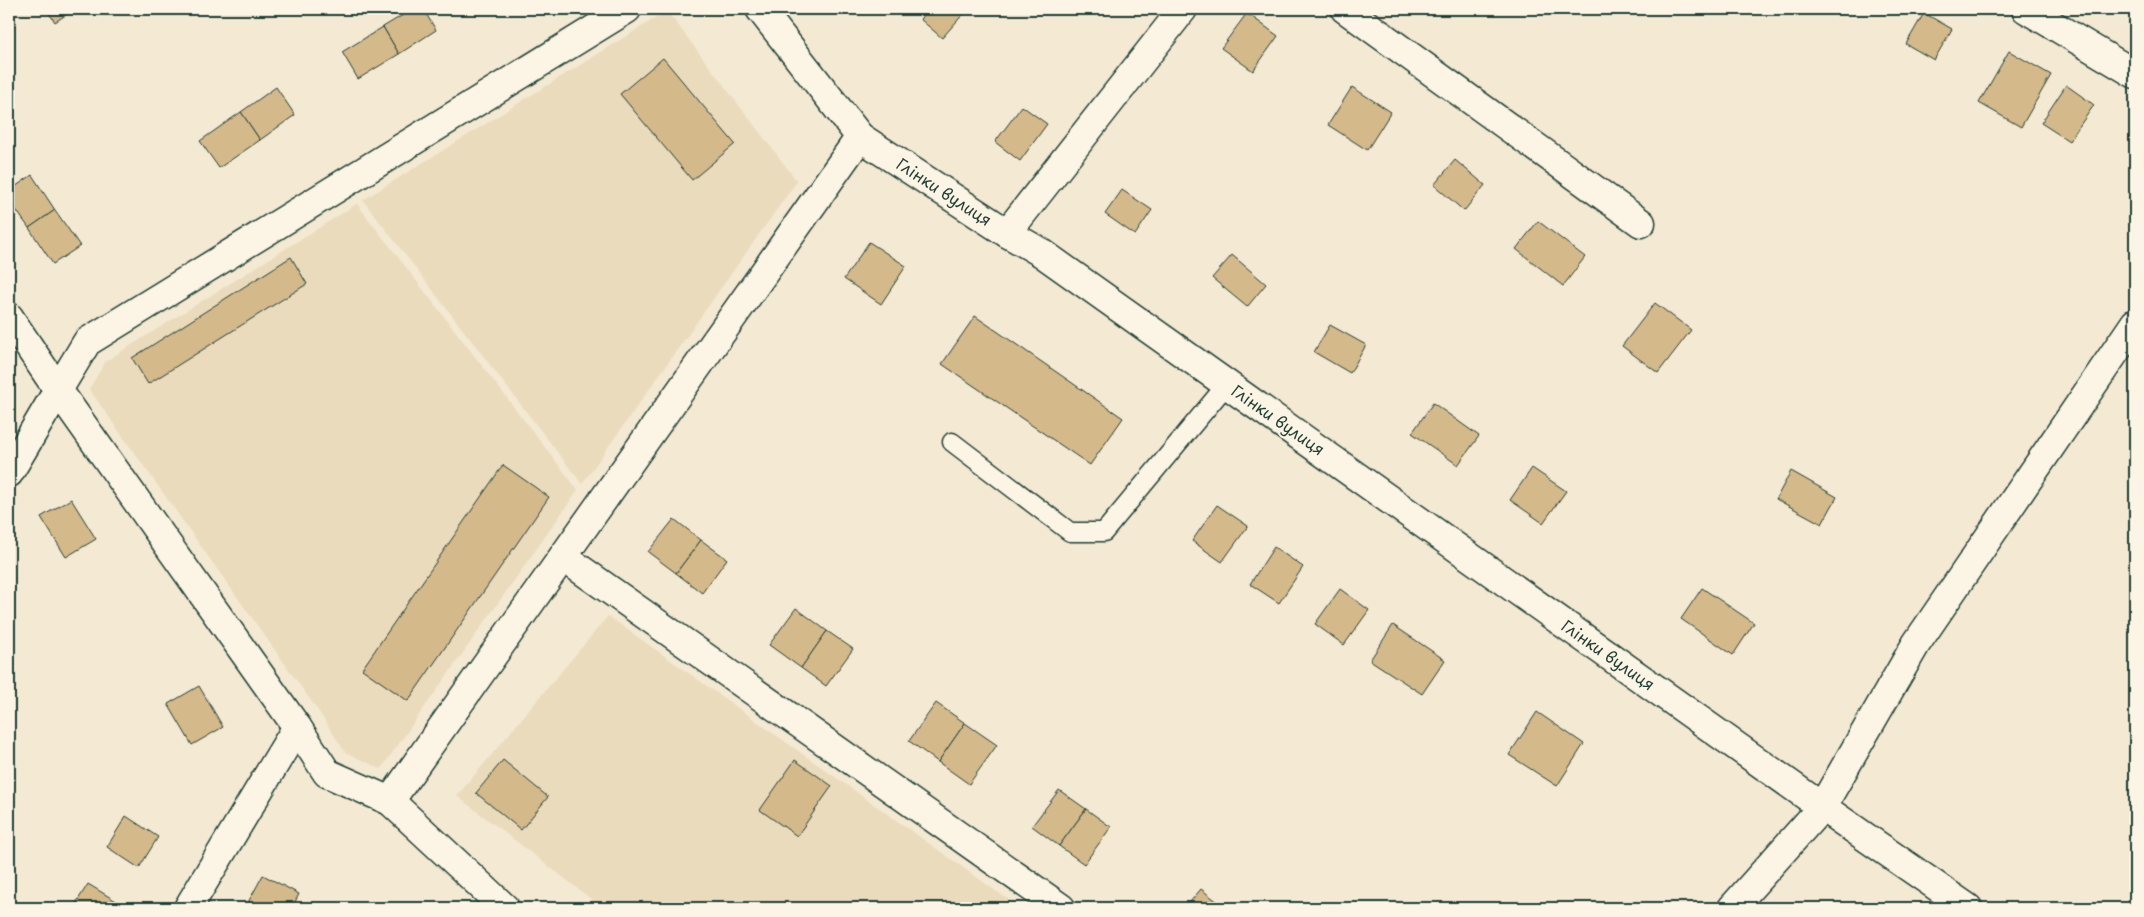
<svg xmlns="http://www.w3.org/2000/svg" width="2144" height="917" font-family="'Playpen Sans',sans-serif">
<rect width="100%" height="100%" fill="#f4e9d3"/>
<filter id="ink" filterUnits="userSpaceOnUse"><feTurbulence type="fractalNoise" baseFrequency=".02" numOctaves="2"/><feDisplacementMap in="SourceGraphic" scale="10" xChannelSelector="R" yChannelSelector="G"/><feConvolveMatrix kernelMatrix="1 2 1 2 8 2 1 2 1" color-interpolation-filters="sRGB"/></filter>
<g filter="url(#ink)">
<g fill="#eadbbd">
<path d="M667,11L797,181L582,484L363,200Z"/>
<path d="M357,204L578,490L381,769L345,752L319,712L89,389L106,361Z"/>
<path d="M608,616L1020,908H603L457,796Z"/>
</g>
<g fill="#d4b98a" stroke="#1f3d34">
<path d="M46,9H75L55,22Z"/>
<path d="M413,9H423L436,30L399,54L383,27Z"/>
<path d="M929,9H964L966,11L942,38L920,19Z"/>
<path d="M1247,13L1278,36L1253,71L1221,48Z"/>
<path d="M1924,13L1952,29L1934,60L1906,44Z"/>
<path d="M383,27L399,54L358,79L342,52Z"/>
<path d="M2009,51L2051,75L2021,127L1979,103Z"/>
<path d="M663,58L735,144L692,180L620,94Z"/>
<path d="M2066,85L2094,105L2069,141L2041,123Z"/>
<path d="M276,87L295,115L260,140L241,112Z"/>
<path d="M1352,87L1391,112L1367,150L1328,125Z"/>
<path d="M1022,106L1047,124L1020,161L995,142Z"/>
<path d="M241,112L260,140L219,168L200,141Z"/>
<path d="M1455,160L1485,185L1464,211L1434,185Z"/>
<path d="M32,175L55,210L29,228L9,200V191Z"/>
<path d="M1122,190L1152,210L1135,235L1105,214Z"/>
<path d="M55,210L80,246L53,264L29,228Z"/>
<path d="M1538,221L1585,257L1563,286L1516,249Z"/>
<path d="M869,242L906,266L881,304L844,279Z"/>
<path d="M1232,255L1266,284L1247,307L1212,278Z"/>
<path d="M291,257L307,284L148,384L132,358Z"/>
<path d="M1655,303L1691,330L1658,373L1622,346Z"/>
<path d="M975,316L1123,418L1090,465L942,364Z"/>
<path d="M1330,325L1366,345L1350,373L1314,352Z"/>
<path d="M1433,403L1479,436L1458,465L1412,433Z"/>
<path d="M503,465L549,497L408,701L362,669Z"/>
<path d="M1532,468L1566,491L1543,523L1510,500Z"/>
<path d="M1791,471L1837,497L1822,524L1776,499Z"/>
<path d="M71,499L96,539L66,557L41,517Z"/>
<path d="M1217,505L1248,526L1222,562L1192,541Z"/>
<path d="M674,519L701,540L676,573L648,552Z"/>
<path d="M701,540L727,559L702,593L676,573Z"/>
<path d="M1274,547L1303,567L1279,603L1250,584Z"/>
<path d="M1702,588L1754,623L1733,655L1681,619Z"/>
<path d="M1340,589L1369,610L1344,645L1315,624Z"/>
<path d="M796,608L827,631L801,668L769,645Z"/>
<path d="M1393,625L1445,660L1422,694L1370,660Z"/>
<path d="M827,631L853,649L826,686L801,668Z"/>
<path d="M199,686L223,727L192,745L168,704Z"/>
<path d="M936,703L965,723L938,762L909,741Z"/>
<path d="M1537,712L1584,744L1557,786L1509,755Z"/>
<path d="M965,723L997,745L969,784L938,762Z"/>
<path d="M503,760L548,797L521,830L476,793Z"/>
<path d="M795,760L832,786L797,836L760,810Z"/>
<path d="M1059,790L1086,809L1059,846L1032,826Z"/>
<path d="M1086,809L1111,827L1084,864L1059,846Z"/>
<path d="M126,816L158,837L139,868L107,847Z"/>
<path d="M263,875L299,894L292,908H245Z"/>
<path d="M88,884L121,904L118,908H73Z"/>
<path d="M1201,889L1223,906L1222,908H1185Z"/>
</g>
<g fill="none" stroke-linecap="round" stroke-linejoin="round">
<defs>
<path id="service" d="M952,442L1070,532H1104L1227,384"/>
<g id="minor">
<path d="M627,9L87,342L58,390L297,727L327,773L390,801L860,137"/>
<path d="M1345,9L1641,223"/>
<path d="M2026,9L2135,74"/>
<path d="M1007,233L1183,9"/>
<path d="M9,317L58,390L9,473"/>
<path d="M563,557L1061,908"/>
<path d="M390,801L505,908"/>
<path d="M188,908L297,727"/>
<path d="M1732,908L1822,807L1916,644L2135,323"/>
</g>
<path id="tertiary" d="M760,9L860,137L1007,233L1042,253L1822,807L1968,908"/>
</defs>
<use href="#service" stroke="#1f3d34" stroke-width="21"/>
<use href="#minor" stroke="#1f3d34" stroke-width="31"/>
<use href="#tertiary" stroke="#1f3d34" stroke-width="31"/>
<use href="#service" stroke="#fcf5e5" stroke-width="18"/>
<use href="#minor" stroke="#fcf5e5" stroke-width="28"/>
<use href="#tertiary" stroke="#fcf5e5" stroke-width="28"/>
</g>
</g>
<g text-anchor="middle" stroke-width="4" stroke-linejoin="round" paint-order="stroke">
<g font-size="16" fill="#1f3d34" stroke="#fcf5e5">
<text transform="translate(944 192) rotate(33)" y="6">Глінки вулиця</text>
<text transform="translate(1278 420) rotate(35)" y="6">Глінки вулиця</text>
<text transform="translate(1608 655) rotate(35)" y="6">Глінки вулиця</text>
</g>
</g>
<rect width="2144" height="917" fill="none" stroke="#fcf5e5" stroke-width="30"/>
<rect x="15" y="15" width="2114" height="887" fill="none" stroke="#1f3d34" stroke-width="2" filter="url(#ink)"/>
</svg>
